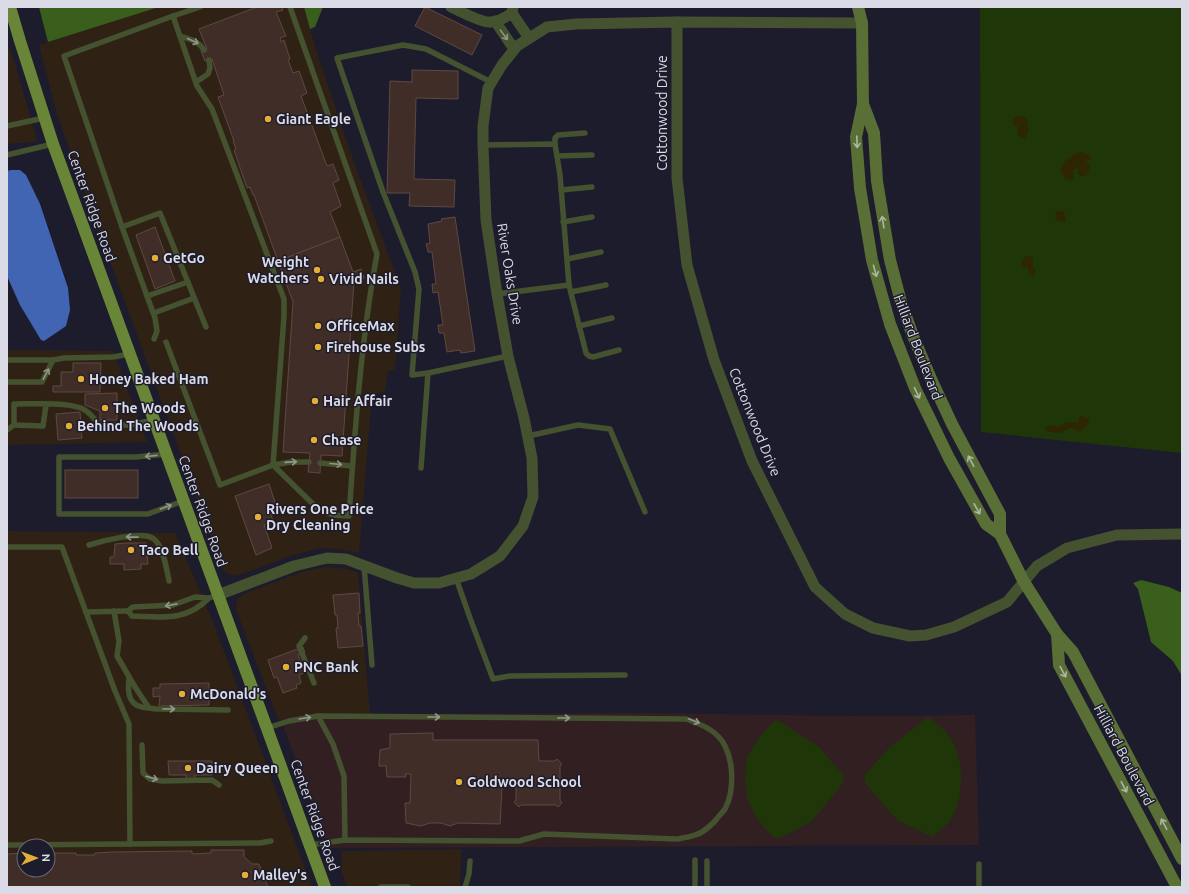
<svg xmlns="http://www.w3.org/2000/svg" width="1189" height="894" font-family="Ubuntu,sans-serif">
<rect width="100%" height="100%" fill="#1d1c2c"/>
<g fill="#2f2215" fill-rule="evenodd">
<path d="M159,7H304L317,53L355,165L401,288L395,370L388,371L385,391L372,395L359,553L337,549L321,548L293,555L256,569L235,576L228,574L223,569L81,182L57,114L39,45Z"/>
<path d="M7,45H8L13,57L37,140L32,142L7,144Z"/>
<path d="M7,350L108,351L113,350L147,442L7,445Z"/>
<path d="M7,531L175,533L213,622L312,887H7ZM24,846H48V870H24Z"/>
<path d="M325,567L348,569L358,573L370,714H305L278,719L236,609L237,600L239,597L249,592L302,572Z"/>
<path d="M461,849L460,887H347L341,870L342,851Z"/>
</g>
<path fill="#321f22" d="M653,713L849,716L975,715L979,845L328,848L280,718L305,714Z"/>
<g fill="#1f3708">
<path d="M980,7H1182V453L981,432Z"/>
<path d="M928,717C937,724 947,731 952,741C965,763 964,801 949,822C944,827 938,832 933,837L897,820L865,783V775L888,749Z"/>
<path d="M774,721H779L820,748L843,775V783L812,821L780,838H775C754,819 743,800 746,771C747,766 746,760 748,756C755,742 764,732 774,721Z"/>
</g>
<g fill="#3a5e1b">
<path d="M39,7H159L48,42Z"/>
<path d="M304,7H323L315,27L310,29Z"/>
<path d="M1141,580L1169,587L1182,593V676L1173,661L1151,642L1138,589L1133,583Z"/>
</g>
<g fill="#2d2504">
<path d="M1020,116L1026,118C1030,125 1030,133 1024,139L1018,136L1017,132L1019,127L1015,126L1013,123L1014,118Z"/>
<path d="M1083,152L1089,155L1091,158L1090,160L1085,161L1090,165L1088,174L1084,176H1080L1078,173V169L1076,168L1073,170L1074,179L1070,180L1066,179L1061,172C1061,162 1073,153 1083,152Z"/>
<path d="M1057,211H1061L1064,213L1066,220L1065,222L1056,220L1055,215Z"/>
<path d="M1027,256H1031L1033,260V267L1036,271L1034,276L1029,274L1028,266L1024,268L1021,266L1023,259Z"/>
<path d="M1082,416L1088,419L1089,423L1081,431L1075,430L1072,428C1067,428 1067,429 1063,432C1059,434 1049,432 1045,430L1046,427L1050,425L1058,427C1065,422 1071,421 1078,423L1079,417Z"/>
</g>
<path fill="#4265b3" d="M11,170H20L26,175L40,204L68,288L70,310L66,326L44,341L41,340L20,305L7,276V171Z"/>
<g fill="#412d28" stroke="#5e4843">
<path d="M257,7H282L283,10L276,12L286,36L280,38L281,42L284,40L290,59L288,60L293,73L299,71L307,93L301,96L327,166L333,164L339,180L333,183L341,206L330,212L340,237L278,261L254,195H253L250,187L247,188L234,150L236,149L233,141H234L218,97L224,95L212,59L205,61L201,51L207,49L199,29Z"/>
<path d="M425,7L482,35L472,55L415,26Z"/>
<path d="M412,70L458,71V99L416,98L414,179L455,180L454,207L409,206L410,193H387L390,81L412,82Z"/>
<path d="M455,217L475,351L461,353L460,350L447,352L444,333H439L438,325H443L438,292L433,293L432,284H436L432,252H428L426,244L430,243L428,224L442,221L441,219Z"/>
<path d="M155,227L175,281L155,289L136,235Z"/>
<path d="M340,237L353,272L361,269L364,278L354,281L342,456L321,455L320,473L308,472L310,453L283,452L293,302L278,261Z"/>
<path d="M73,363H101L100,392H53V386H61V372H73Z"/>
<path d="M117,393V420H100V411L85,405V394Z"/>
<path d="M80,412L82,438L58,440L56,414Z"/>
<rect x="65" y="470" width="73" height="28"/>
<path d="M269,484L276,505L269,508L273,521L264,525L272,548L256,555L235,496Z"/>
<path d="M127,543H146L148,564H141V569L124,570V564H110V557H114L115,544Z"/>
<path d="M359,593L360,613H358L359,626H361L363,646L338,648L336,628H338L337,615H335L333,595Z"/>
<path d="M303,647L305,653L298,655L304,673L299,675L301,683L296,685L297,688L283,693L277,677L274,678L268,660Z"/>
<path d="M209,683V705L159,706L160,696L153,697V688H160V684Z"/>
<path d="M433,733V740H538L539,761H555L557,759L562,764L560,766V800L562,803L558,807L556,805H521L519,807L514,802L516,800V785L511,779L502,788L500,824L458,823L450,826L441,823H430L421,826L406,823L405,803H410L411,774H405L406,777H387L386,766H379L380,750L390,748V734Z"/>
<path d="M168,761H212V775H195V779H186V775H169Z"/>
<path d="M211,850H244V857L252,864H259L268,887H7V854L24,853V870H48V853H76V855H94L95,853L113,852L192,851V854L211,853Z"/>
</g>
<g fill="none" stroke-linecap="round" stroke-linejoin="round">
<g stroke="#44522f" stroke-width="5.5">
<path d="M173,16L200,7"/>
<path d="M180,36C189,39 199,41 204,50"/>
<path d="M196,82L208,74L210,68L209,60"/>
<path d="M491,82L426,49L403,45L337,58L383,192L415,272L419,289L412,375L428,373L508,356"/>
<path d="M7,126L44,118"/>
<path d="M555,144V138L558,135L585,133"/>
<path d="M483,145L555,144L560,175L569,285L497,294"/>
<path d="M7,155L53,144"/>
<path d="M557,156L592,155"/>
<path d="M561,190L592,187"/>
<path d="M563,222L592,217"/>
<path d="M122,227L160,213L206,327"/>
<path d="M567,259L601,252"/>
<path d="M569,285L586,353L589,356L593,357L619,350"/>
<path d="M571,292L606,285"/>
<path d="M147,296L188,282"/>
<path d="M154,313L194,298"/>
<path d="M579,326L612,318"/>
<path d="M154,339L157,331L155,318L122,227L64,56L173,16L197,86L212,109L284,299V316L273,465L220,485L166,342"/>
<path d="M7,360H53L64,358L113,357L130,354"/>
<path d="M7,382H42L53,360"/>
<path d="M46,405L43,426L14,425V404C33,404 64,402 81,408C88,411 95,419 99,425H129L154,420"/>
<path d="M7,430L14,425"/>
<path d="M528,436L578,425L610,429L645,512"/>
<path d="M166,454L136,457H59V514H148L183,501"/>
<path d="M320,463L352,466"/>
<path d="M273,465L317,508C328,515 337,516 349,516C355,429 361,340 377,254L290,7"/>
<path d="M273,465L291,462H309"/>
<path d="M421,468L428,373"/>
<path d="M89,545C102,541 143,530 154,539C163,546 167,570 169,581"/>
<path d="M7,547H62L115,691L129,724L130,844L260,843L271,841"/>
<path d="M364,565L372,665"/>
<path d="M456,578L470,618L493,679L510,676L625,675"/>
<path d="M209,598C185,622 163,617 132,616L128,611L133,607L173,605L195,597L209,598L218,595"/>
<path d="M114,611L119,641L117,656L135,687L149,708L156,709L228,710"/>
<path d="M86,612L128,611"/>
<path d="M305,638L299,646L314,683"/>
<path d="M129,678C127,694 129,708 149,708"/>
<path d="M318,716L333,744L344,776L345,840"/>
<path d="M267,728L289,721L318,716L686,719C701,724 718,731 725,746C734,764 734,792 725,809C722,813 718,817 715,821C709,827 703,833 695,835C690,837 683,838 677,839L544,834L519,841L345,840L310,845"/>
<path d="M142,745L143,773L150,779L162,781L212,780L219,785"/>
<path d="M7,845L130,844"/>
<path d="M695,860V887"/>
<path d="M381,887H408"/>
<path d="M465,887L469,874L470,861"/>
<path d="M707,887V861"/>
<path d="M979,887V864"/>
</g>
<g stroke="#44522f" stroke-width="11">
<path d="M451,7C460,11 480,22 489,22C497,23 506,17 512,13L513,7"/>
<path d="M512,13L529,38"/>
<path d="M495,21L514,49"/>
<path d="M677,22V178L687,265L714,360L752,461L815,587L845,614L873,628L910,636L926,635L954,627L1007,602L1037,566L1067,548L1117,535L1182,534"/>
<path d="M218,595L294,566L327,558L346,559L397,578L414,583H439L471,574L500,556L523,526L533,497L532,458L524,418L508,356L497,294L486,220L483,145V126L488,88L502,65L517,46L547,27L576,24L677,22L862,23"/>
</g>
<g stroke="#596f35" stroke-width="12">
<path d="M858,7L862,23L863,104L856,137L860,188L872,260L890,324L915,388L949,458L986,524L1000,534"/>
<path d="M863,104L874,133L877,181L890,260L901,302L913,336L932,381L952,424L1000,514V534L1024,582L1057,634L1073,652L1182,859"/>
<path d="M1057,634L1059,665L1177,887"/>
</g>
<path stroke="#698638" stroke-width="12" d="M10,7L20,41L53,144L325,887"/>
</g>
<defs><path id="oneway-shaft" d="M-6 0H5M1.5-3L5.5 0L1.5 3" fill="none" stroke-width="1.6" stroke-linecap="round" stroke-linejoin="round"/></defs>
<g stroke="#90968b">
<use href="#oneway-shaft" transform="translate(504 35) rotate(54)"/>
<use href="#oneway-shaft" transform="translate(193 41) rotate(24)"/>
<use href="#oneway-shaft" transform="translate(46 374) rotate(-62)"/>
<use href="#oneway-shaft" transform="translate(151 456) rotate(174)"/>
<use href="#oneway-shaft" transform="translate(291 462) rotate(-4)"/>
<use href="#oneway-shaft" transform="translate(336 464) rotate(5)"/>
<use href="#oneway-shaft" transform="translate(166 507) rotate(-20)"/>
<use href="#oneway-shaft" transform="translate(132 537) rotate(-179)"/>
<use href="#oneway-shaft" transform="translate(171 605) rotate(169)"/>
<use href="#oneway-shaft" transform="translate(169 709)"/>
<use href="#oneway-shaft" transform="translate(434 717)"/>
<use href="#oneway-shaft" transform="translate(305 718) rotate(-9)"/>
<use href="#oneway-shaft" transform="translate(564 718)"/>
<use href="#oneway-shaft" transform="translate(694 721) rotate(21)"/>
<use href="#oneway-shaft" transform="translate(152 778) rotate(16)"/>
</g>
<g stroke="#aeb5a9">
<use href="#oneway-shaft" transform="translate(857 142) rotate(88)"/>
<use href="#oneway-shaft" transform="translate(883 222) rotate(-99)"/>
<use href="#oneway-shaft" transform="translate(875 271) rotate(75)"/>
<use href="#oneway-shaft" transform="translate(917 393) rotate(64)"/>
<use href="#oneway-shaft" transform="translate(971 461) rotate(-118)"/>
<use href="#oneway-shaft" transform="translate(977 509) rotate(61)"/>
<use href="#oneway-shaft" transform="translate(1063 672) rotate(62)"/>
<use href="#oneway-shaft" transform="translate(1124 787) rotate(62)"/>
<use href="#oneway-shaft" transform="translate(1164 824) rotate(-118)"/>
</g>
<g fill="#e4ae35" stroke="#1d1c2c" stroke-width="1.5">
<circle cx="268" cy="119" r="4"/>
<circle cx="155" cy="258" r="4"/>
<circle cx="317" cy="270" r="4"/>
<circle cx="321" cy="279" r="4"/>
<circle cx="318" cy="326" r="4"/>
<circle cx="318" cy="347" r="4"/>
<circle cx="81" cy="379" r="4"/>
<circle cx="315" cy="401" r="4"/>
<circle cx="105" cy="408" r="4"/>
<circle cx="69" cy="426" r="4"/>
<circle cx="314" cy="440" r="4"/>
<circle cx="258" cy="517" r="4"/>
<circle cx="131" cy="550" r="4"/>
<circle cx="286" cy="667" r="4"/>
<circle cx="182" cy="694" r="4"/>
<circle cx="188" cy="768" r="4"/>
<circle cx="459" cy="782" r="4"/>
<circle cx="245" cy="875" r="4"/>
</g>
<g text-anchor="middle" stroke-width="3" stroke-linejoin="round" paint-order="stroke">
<g font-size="14" fill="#dbdbe7" stroke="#1d1c2c">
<text transform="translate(662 113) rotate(-90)" y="5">Cottonwood Drive</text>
<text transform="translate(92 206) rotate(70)" y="5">Center Ridge Road</text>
<text transform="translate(510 274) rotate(81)" y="5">River Oaks Drive</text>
<text transform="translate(918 347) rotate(69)" y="5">Hilliard Boulevard</text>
<text transform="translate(755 422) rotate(68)" y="5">Cottonwood Drive</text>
<text transform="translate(203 511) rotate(70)" y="5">Center Ridge Road</text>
<text transform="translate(1124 755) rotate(62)" y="5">Hilliard Boulevard</text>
<text transform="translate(315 815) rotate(70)" y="5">Center Ridge Road</text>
</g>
<g font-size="14" font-weight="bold" fill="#dbdbe7" stroke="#1d1c2c" text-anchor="start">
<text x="276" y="124">Giant Eagle</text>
<text x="163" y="263">GetGo</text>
<text x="309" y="267" text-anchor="end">Weight<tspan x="309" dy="16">Watchers</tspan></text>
<text x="329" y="284">Vivid Nails</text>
<text x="326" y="331">OfficeMax</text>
<text x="326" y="352">Firehouse Subs</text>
<text x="89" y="384">Honey Baked Ham</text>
<text x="323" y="406">Hair Affair</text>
<text x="113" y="413">The Woods</text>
<text x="77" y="431">Behind The Woods</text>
<text x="322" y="445">Chase</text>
<text x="266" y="514">Rivers One Price<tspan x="266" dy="16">Dry Cleaning</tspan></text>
<text x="139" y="555">Taco Bell</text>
<text x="294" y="672">PNC Bank</text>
<text x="190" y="699">McDonald's</text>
<text x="196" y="773">Dairy Queen</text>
<text x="467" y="787">Goldwood School</text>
<text x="253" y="880">Malley's</text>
</g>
</g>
<rect width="1189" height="894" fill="none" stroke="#dbdbe7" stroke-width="16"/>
<g transform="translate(36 858) rotate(89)"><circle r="19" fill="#1d1c2c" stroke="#696877"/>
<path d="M0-3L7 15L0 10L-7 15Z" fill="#e4ae35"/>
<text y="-6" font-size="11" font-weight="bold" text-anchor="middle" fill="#dbdbe7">N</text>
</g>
</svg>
